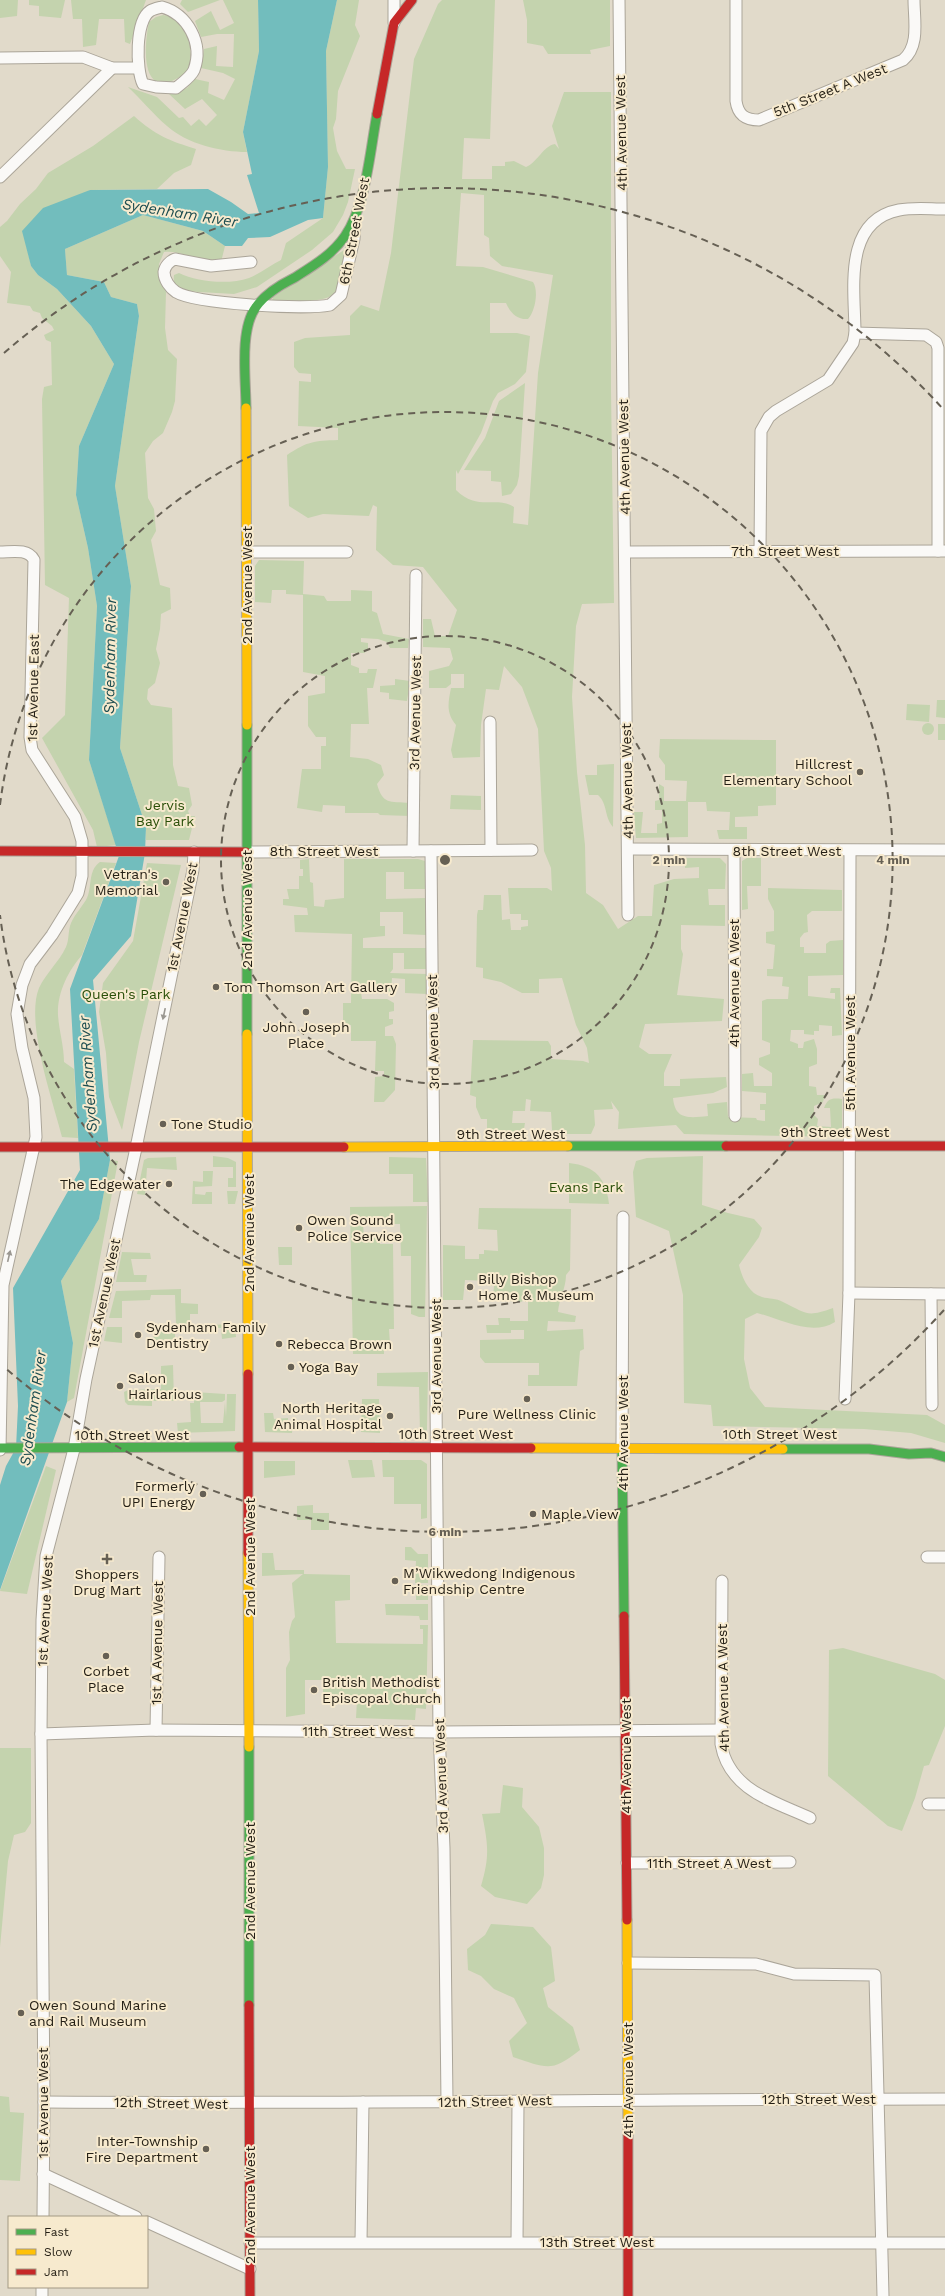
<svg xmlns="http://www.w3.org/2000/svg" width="945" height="2296" font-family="'Work Sans',sans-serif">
<rect width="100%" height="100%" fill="#e1daca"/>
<g fill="#c4d3ae" fill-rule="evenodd">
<path d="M0,0H18L17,16L0,18Z"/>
<path d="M29,0H65L61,18L39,16V6L29,5Z"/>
<path d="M71,0H146L130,44L125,42L124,19H99L96,45L83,47L82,19H73Z"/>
<path d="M182,0H220L188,12L180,4Z"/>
<path d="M223,0H258L259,51L243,132L247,152C221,152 187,144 167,126C153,114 142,100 128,87L157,97L179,118L183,117L191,126L199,119L206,126L217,115L202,99L185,109L169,94L187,88L195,79L209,82L208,93L224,100L235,79L223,73L201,68L204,49L217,46L216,66L233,67L234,34H217L201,37L195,21L211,11L220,30L234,23Z"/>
<path d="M337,0H359L355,25L360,36L338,91L336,119L333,128L337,151L346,169H355L348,202L343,215L333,232L312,250L257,287L234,294L182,291C175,287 173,283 174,275L179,273C197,282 229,285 249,278C259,274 271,265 281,260L286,243L323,218L328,167L326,51Z"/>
<path d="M442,0H495L490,139L464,138L462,179H492V166H505V162L514,161L526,167C538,162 543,146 555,144L559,149L552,126L564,92H611V391L614,603L582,604L576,626L572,697L577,772L585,845L586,893L603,905L618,929L638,916H652L654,885L674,879L699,878V867L685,868V858H720L726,864L725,889H708L709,905H725V926L681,925V949L683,954L677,995L724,999L722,1021L645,1024L639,1047L649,1054H672L664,1073V1086H680V1079L726,1077L727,1087L713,1093L673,1098C675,1120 689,1118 708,1116L707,1104L727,1102L728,1117L756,1118L757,1120L765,1121V1110H760V1104H766V1093L742,1091V1074L753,1073L754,1086H772V1073L759,1065V1058L770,1054V1043L762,1040V1001L767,999H788L789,987L782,986L783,977L767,976V969H773L775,945L766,943V932L774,931V911L768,899V888L842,890V911H812L807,915L808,932L804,933L800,938V947H804V953H826V944L830,941L843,940V975L808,976V996L835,999V993H830L831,988H840L842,1035L832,1036V1026L819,1025V1031H814V1035L804,1034V1030H791L790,1041L798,1044V1048H803L804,1042L814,1039L817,1049V1064L809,1067V1086L816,1087L817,1095H825L823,1102L814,1106V1115L818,1119L817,1126L831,1127L830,1108H824C828,1098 832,1098 842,1099V1134L840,1137L684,1134L676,1125L618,1129L619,1112L611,1101L613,1109L594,1110L595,1125L591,1134H562L552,1130L551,1112L530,1111L531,1100L526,1099L525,1111H513L512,1123H525L523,1134L487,1132V1119H481L476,1107V1097L470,1095L473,1040L548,1041L551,1046V1059L583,1061L589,1063L587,1048L576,1025L562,978L539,979V993H522L501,982L483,978V968L476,967L477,915L478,910H483L484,895H501L502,920L510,919L511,930H521V927L528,926V920H521V914H510L508,888H547L552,891L551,868L544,851L538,729L522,687L504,666L499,690L486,689L481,725L480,757L453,758L451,750L456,725C446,713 448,703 451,688H464V674H451V684L446,688H429V671L449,666L453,659L450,648L423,647V619H431L435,636H448L457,610L423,567L393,565L376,550L377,507L373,505L369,516L323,514L308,518L289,506L287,455C308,441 314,441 338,440V428L298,426L299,381L311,382V374L299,373L294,367V342L305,338L350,335V316L361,305L379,311L391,253L414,59L438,4ZM461,193L484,195V235L489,238L490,256L502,266L553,275L538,373L528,525L513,523L514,507C496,495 478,512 456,490V470L458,474L481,433L493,401L498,393L515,384L526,372L530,336L517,333H490V303H506C510,313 518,320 528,319C535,312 539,291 533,282L483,267L456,266Z"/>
<path d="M523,0H610V46L590,50L591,54H548L543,46L527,43V20Z"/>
<path d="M163,15C188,17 194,50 189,70C143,108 142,55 149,22L156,17Z"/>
<path d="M134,116C155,135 170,141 196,149L191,165L174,173L157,189L90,190L23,231L31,266L38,275L57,289L91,326L114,364L79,446L76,495L88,548L97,606L89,760L116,845L97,847L93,830L42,738L65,715L69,598L45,585L42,399L44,387L52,385L51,342L46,340L44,335L54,330L52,326L42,318L40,313L33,311L30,306L7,303L11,272L0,256V227L7,221L20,204L36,189L48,173L93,146Z"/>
<path d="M143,215L203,231L225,246L221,262C201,262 180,250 164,252L159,264V275L166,292L165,328L168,350L177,359L175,401L172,412L163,433L153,441L145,453L148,498L154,509L156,531L151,540L160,585L170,588L171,609L161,614L160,629L156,649L160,663L155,683L148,689L147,699L151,705L172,708L173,765L178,786L189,788L192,805L188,811L190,816H195L189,840H146V827L120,748L131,586L115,486L139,316L137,304L111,297L104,282L67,275L65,249Z"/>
<path d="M344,250L346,252C343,264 342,280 336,291C328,305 286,301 272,301L273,297Z"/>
<path d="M525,383L519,476L517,485L511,494L502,496L501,482L491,481V471L464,470L485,438L499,401Z"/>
<path d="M259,560L304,561L303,594L324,596L327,601H351V590L372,591V611L377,613L383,634L409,639L408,648H390L387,642L378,639L361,638V642L368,643V650L364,653H351V665L359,668V673H367L368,669H377L373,688H367L369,724H351L350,757L368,759L381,765L384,775L377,784C383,805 389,801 410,803V816L380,815L378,813H345V806L323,805L322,812L297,808L302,769H321V746H326V737H316L308,726V696L325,693V676L303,672V595L286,594V590H272L271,603L255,602V566Z"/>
<path d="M395,679L410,681L407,701L389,699V693L380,692V686L395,685Z"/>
<path d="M937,700H945V718L936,717Z"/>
<path d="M907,704L930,705L929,722L906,720Z"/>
<circle cx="928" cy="729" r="6"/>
<rect x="938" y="724" width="7" height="16"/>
<path d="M660,739L776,740V805L758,806V816L735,817V827H747V839H719L717,830H729L730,812L707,811L706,802H688V837L636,838L634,812H643L641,833H657V824L662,823V810H655V801L659,800V784L664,787V801H686L687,781L665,780V765L659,757Z"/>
<path d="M614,764L613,827C604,817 608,804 598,795H589L585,775H597V765Z"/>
<path d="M451,795L481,796V810L450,809Z"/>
<path d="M747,858H761V886H747L748,909L742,910V861Z"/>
<path d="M309,859L310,882L313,883L314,906L324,907L325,900L344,898V859H418L425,861L426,863L427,889H404V872H386V899L426,898V935L403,934V912H380V926H385V936L363,938V948H426L427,969H404V953H393V969L390,973L427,974V994L405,993V979L392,978L391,992H361L362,999H387L394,1003V1011L389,1012V1019H393V1024L385,1027V1036H393L396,1044L395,1090L384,1102H374L375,1077L384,1076V1071H375L376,1041H351V1025H343V1003H351L352,934L295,932L294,915H308L307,908L283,905V899H289L287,889H299V876H303V869H300V860Z"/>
<path d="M100,862L116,863L82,955C68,971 57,993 58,1015C59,1031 64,1046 64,1062L74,1069L78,1138L62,1137C53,1101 25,1022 39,988C46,973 59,962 66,947C69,940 68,934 70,926C72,918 81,908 86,900C93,888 87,871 100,862Z"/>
<path d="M147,863L181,865L139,1042L122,1130L109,1097L106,1053L99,1012L103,983L133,941Z"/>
<path d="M213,1156L228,1158L236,1162V1187H228V1178H233V1167H213Z"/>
<path d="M703,1156L702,1205L728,1213L754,1219L762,1228L759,1237L739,1265C742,1277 748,1293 762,1297C769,1299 776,1298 783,1302C806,1313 806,1318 833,1308L835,1322C811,1337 782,1319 757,1313L745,1319L744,1359L750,1388L765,1407L927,1415L945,1425V1443L911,1433L864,1429L713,1426L711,1405L684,1403L683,1295L669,1231L636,1217L633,1172L636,1161L647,1158Z"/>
<path d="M176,1157L177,1170L147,1168L145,1195L137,1194L144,1160L148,1158Z"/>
<path d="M389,1157L426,1158L428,1202H413V1174H389Z"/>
<path d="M110,1160L118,1161L74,1398L67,1402L73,1343L61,1281L99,1219Z"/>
<path d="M569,1163C596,1166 606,1179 609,1204L569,1203Z"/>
<path d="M203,1171H213L212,1186L195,1187V1194L205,1195L206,1192H212V1204H192L193,1181L203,1182Z"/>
<path d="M227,1191H238L235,1204H228Z"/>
<path d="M427,1206L425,1317H419L411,1314V1256H401L400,1224H363L364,1238H380V1244H393L394,1329H389L390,1344H384V1354H353L350,1207Z"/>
<path d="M479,1208L571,1209L570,1270L566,1275C566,1288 559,1299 558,1312L576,1316L575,1322L548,1321L547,1331L583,1329L584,1349L580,1351L577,1386H528V1375H539V1363H485L480,1357V1340L524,1339V1330H511V1333H487L486,1325H499L498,1318H510V1321H528V1297L521,1302L500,1300L493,1297L494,1286H488V1281L465,1280L463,1300H443V1245L465,1246V1259H479V1254H484V1250L498,1251L497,1230L478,1229Z"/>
<path d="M278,1247H292V1265H279Z"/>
<path d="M122,1252L150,1253L151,1259H131L134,1275H147L146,1282H116Z"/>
<path d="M181,1289V1303L198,1304V1314H190V1325H176L175,1295H151L150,1300L122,1301V1318H109L116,1291Z"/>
<path d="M235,1324L236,1337L222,1339L221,1328H208V1325Z"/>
<path d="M107,1327H122V1343L104,1341Z"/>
<path d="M153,1329H175V1344H154Z"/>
<path d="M173,1365L174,1401H152V1406L128,1405L125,1402L124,1392L128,1390L161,1389V1366Z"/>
<path d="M428,1372L427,1427V1430L420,1433L419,1387L377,1386V1373Z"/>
<path d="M194,1392L225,1394V1400L222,1402H200L201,1423H223L225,1402L226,1417L227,1394H236L235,1431L178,1433L177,1423L191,1422L190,1403H194Z"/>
<path d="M362,1399H379L380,1433L361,1432Z"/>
<path d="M264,1413H273L274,1419L288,1418V1421H293L292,1433L265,1432Z"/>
<path d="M348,1460H372L375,1477L352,1478Z"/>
<path d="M382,1460H421L427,1464V1518L421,1519V1504H394V1477H383Z"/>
<path d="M264,1461H295V1475L264,1478Z"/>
<path d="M46,1466L56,1470L27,1594L0,1591Z"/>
<path d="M313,1505V1513H329V1530H311V1520H297V1506Z"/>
<path d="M405,1547H411L418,1554H428V1583H415L416,1561L405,1560Z"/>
<path d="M262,1553H273L275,1570H304V1574L350,1575V1600L335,1601L336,1643L423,1644V1629H420V1625H428L426,1709L416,1708L415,1720L356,1718L357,1700H323V1680H305V1714L286,1717V1668L290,1660L289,1632L292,1621L295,1617L292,1583L303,1574L262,1576Z"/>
<rect x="416" y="1585" width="12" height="15"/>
<path d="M385,1604H428V1620H420L419,1616L386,1615Z"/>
<path d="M843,1648L935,1674L945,1680V1726L929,1765L924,1766L915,1798L902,1831L888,1826L828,1776L829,1650Z"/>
<path d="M0,1748H31V1823L25,1832L14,1835L8,1861L0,1947Z"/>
<path d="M503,1785L523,1788L522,1807L539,1827L544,1848V1875L541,1888L527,1904L495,1897L481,1886C490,1856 488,1844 482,1814L500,1813Z"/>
<path d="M491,1924L533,1927L551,1947L555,1981L543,1988L548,2007L573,2027L580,2050C551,2073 547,2068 513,2057L509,2041L527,2023L514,1998L494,1989L481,1976L468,1970L467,1949L485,1935Z"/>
<path d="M0,2096L9,2097L10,2112L24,2113L20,2181L0,2180Z"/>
</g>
<path fill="#72bdbd" d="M258,0H337L326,51L328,167L323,218L308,220L270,237L248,238L242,246H225L203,231L143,215L65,249L67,275L104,282L111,297L137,304L139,316L115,486L131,586L120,748L146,827L145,853L131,936L93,980L110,1160L99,1219L61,1281L73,1343L67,1402L0,1590V1485L6,1466L16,1448L18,1406L13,1288L80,1170L70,989L119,856L89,760L97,606L88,548L76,495L79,446L114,364L91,326L57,289L38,275L31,266L22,231L43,208L90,190L208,189L231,202L248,214L259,213L247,175L252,174L243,132L259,51Z"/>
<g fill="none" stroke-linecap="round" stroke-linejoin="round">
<defs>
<g id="street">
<path d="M394,0V23"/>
<path d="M619,0L628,915"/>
<path d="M736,0V101C738,115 745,120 759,120L903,60C920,46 914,20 914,0"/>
<path d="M162,7C187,14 204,43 194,70C191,77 182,83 176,88L156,87L143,84C136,70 135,21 150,11C153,9 158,8 162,7Z"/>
<path d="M0,58L83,57L112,68H137"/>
<path d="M0,177L112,68"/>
<path d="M251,262L211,266L175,259C170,261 165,266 164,272C164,280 170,288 176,292C196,304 306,310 330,305L341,295L354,239L355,223"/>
<path d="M855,333L926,335L936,342L938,348V551"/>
<path d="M760,551L761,431L769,417L776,411L828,380L853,343L855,333C855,291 842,221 899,210C914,207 930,209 945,209"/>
<path d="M0,552C11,552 28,548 34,560L30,737L32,750L75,817L82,841V876L78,893L52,935L30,964L22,985L17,1014L22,1048L34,1098L36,1137L3,1285L0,1450"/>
<path d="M248,552H347"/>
<path d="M625,552L945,551"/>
<path d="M490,722L491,850"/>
<path d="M628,849L945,850"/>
<path d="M413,851L416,575"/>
<path d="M431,851L439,1732L444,1848L447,2101"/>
<path d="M734,851L735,1116"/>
<path d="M246,852L532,850"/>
<path d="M849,1293L945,1294"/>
<path d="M931,1294L932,1405"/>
<path d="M845,1399L849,1293L850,851"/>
<path d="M622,1448L623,1217"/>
<path d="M927,1557H945"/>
<path d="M722,1581L721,1744C729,1790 773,1801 810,1818"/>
<path d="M156,1730L159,1557"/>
<path d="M41,1734L156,1730L439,1732L722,1730"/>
<path d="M928,1804H945"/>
<path d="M627,1863L790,1862"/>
<path d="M628,1963L756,1964L794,1974L875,1975L883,2296"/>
<path d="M44,2102C344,2104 645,2099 945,2099"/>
<path d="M43,2174L136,2217"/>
<path d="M43,2217L44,2102L41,1734L42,1620L46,1556L74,1449L86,1379L136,1148L193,870L194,852"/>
<path d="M147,2222L250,2269"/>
<path d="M361,2242L363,2102"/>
<path d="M517,2242L518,2101"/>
<path d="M250,2243H945"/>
<path d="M42,2296V2287"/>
</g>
<g id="fast">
<path d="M246,408C246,380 239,330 256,307C265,294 280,285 294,278C313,266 332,255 345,236C366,206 370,151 377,114"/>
<path d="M247,725V1034"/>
<path d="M568,1146H726"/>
<path d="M0,1448L239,1447"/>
<path d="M622,1448L624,1616"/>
<path d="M783,1449H869L909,1454L931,1453L945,1457"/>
<path d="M249,1747V2005"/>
</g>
<g id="slow">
<path d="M246,408L247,725"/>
<path d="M247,1034L248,1374"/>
<path d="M344,1147L568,1146"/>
<path d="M531,1448L783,1449"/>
<path d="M248,1553L249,1747"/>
<path d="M627,1920L628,2134"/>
</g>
<g id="jam">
<path d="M377,114L394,23L412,0"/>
<path d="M0,851L246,852"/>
<path d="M726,1146H945"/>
<path d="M0,1147H344"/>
<path d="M248,1374V1553"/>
<path d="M239,1447L531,1448"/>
<path d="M624,1616L627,1920"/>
<path d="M249,2005L250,2296"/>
<path d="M628,2134V2296"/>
</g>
</defs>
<use href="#street" stroke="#aba599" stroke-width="13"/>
<use href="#fast" stroke="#aba599" stroke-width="11"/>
<use href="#slow" stroke="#aba599" stroke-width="11"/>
<use href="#jam" stroke="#aba599" stroke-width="11"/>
<use href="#street" stroke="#faf9f7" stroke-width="11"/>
<use href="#fast" stroke="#4caf50" stroke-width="9"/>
<use href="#slow" stroke="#ffc107" stroke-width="9"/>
<use href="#jam" stroke="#c62828" stroke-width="9"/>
</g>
<defs><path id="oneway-solid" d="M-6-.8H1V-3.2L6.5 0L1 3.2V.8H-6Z"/></defs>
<g fill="#9a9791">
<use href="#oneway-solid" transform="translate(164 1014) rotate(102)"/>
<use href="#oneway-solid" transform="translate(9 1256) rotate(-77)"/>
</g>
<g fill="none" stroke="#666054" stroke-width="2" stroke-dasharray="7 5">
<circle cx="445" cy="860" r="224"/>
<path d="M0 805A448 448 0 1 1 0 915"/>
<path d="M944 1310A672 672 0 0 1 4 1367M4 353A672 672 0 0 1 944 410"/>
</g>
<g fill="#666054" stroke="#f7eace" stroke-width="1.5">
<circle cx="860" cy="772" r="4"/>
<circle cx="166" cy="882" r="4"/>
<circle cx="216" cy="987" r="4"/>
<circle cx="306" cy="1012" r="4"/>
<circle cx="163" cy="1124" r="4"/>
<circle cx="169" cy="1184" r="4"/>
<circle cx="299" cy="1228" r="4"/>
<circle cx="470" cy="1287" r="4"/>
<circle cx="138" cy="1335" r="4"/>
<circle cx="279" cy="1344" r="4"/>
<circle cx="291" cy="1367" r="4"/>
<circle cx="120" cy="1386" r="4"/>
<circle cx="527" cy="1399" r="4"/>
<circle cx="390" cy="1416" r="4"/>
<circle cx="203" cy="1494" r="4"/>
<circle cx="533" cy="1514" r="4"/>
<path d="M105 1553h4v4h4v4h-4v4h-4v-4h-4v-4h4z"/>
<circle cx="395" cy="1581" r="4"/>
<circle cx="106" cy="1656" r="4"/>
<circle cx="314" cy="1690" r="4"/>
<circle cx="21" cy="2013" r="4"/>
<circle cx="206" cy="2149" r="4"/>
</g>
<g text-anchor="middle" stroke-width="4" stroke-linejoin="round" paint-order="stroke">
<g font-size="14" fill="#241f15" stroke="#f7eace">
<text transform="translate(830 90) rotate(-22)" y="5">5th Street A West</text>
<text transform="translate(621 133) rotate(-91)" y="5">4th Avenue West</text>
<text transform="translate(354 231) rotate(-79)" y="5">6th Street West</text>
<text transform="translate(624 457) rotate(-91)" y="5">4th Avenue West</text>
<text x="785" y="556">7th Street West</text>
<text transform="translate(247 585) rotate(-90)" y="5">2nd Avenue West</text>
<text transform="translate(33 688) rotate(-89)" y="5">1st Avenue East</text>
<text transform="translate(415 713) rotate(-89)" y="5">3rd Avenue West</text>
<text transform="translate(627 781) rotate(-91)" y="5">4th Avenue West</text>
<text x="324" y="856">8th Street West</text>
<text x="787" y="856">8th Street West</text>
<text transform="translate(247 909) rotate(-90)" y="5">2nd Avenue West</text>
<text transform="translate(182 917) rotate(-79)" y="5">1st Avenue West</text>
<text transform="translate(734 983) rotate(-90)" y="5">4th Avenue A West</text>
<text transform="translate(433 1032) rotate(-91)" y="5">3rd Avenue West</text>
<text transform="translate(850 1053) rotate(-90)" y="5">5th Avenue West</text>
<text x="835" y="1137">9th Street West</text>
<text x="511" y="1139">9th Street West</text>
<text transform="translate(249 1233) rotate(-90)" y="5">2nd Avenue West</text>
<text transform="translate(104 1293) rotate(-78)" y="5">1st Avenue West</text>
<text transform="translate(436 1356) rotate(-90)" y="5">3rd Avenue West</text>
<text transform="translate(623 1433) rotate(-90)" y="5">4th Avenue West</text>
<text x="456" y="1439">10th Street West</text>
<text x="780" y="1439">10th Street West</text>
<text x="132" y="1440">10th Street West</text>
<text transform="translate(250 1557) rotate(-90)" y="5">2nd Avenue West</text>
<text transform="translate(45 1611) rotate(-87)" y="5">1st Avenue West</text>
<text transform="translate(157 1643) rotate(-89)" y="5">1st A Avenue West</text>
<text transform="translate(723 1688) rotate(-91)" y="5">4th Avenue A West</text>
<text x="358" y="1736">11th Street West</text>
<text transform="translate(626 1756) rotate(-90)" y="5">4th Avenue West</text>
<text transform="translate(441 1776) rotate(-92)" y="5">3rd Avenue West</text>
<text x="709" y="1868">11th Street A West</text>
<text transform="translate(250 1881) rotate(-90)" y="5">2nd Avenue West</text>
<text transform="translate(628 2080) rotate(-90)" y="5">4th Avenue West</text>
<text x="819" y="2104">12th Street West</text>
<text transform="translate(495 2101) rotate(-1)" y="5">12th Street West</text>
<text transform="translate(43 2103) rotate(-90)" y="5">1st Avenue West</text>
<text transform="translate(171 2103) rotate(1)" y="5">12th Street West</text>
<text transform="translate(250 2205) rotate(-90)" y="5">2nd Avenue West</text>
<text x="597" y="2247">13th Street West</text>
</g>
<g font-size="14" fill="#241f15" stroke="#f7eace" text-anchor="start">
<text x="852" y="769" text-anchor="end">Hillcrest<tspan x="852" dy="16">Elementary School</tspan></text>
<text x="158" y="879" text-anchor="end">Vetran's<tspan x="158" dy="16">Memorial</tspan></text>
<text x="224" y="992">Tom Thomson Art Gallery</text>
<text x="306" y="1032" text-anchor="middle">John Joseph<tspan x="306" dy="16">Place</tspan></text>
<text x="171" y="1129">Tone Studio</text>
<text x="161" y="1189" text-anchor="end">The Edgewater</text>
<text x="307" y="1225">Owen Sound<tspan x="307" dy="16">Police Service</tspan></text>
<text x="478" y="1284">Billy Bishop<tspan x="478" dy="16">Home &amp; Museum</tspan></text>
<text x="146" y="1332">Sydenham Family<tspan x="146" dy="16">Dentistry</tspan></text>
<text x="287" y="1349">Rebecca Brown</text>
<text x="299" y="1372">Yoga Bay</text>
<text x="128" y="1383">Salon<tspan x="128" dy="16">Hairlarious</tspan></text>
<text x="382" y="1413" text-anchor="end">North Heritage<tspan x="382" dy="16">Animal Hospital</tspan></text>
<text x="527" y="1419" text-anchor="middle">Pure Wellness Clinic</text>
<text x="195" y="1491" text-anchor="end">Formerly<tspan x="195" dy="16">UPI Energy</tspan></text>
<text x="541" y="1519">Maple View</text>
<text x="403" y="1578">M’Wikwedong Indigenous<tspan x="403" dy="16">Friendship Centre</tspan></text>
<text x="107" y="1579" text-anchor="middle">Shoppers<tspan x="107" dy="16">Drug Mart</tspan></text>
<text x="106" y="1676" text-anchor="middle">Corbet<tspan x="106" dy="16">Place</tspan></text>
<text x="322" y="1687">British Methodist<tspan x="322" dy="16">Episcopal Church</tspan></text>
<text x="29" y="2010">Owen Sound Marine<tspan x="29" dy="16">and Rail Museum</tspan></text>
<text x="198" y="2146" text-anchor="end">Inter-Township<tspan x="198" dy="16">Fire Department</tspan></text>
</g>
<g font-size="14" fill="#2a4f09" stroke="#f7eace">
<text x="165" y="810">Jervis<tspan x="165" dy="16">Bay Park</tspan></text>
<text x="126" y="999">Queen's Park</text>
<text x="586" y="1192">Evans Park</text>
</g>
<g font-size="15" font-style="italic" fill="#1c4c4f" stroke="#f7eace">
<text transform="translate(180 213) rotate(9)" y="5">Sydenham River</text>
<text transform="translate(110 656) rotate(-89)" y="5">Sydenham River</text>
<text transform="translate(88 1074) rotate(-94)" y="5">Sydenham River</text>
<text transform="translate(33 1408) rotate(-82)" y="5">Sydenham River</text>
</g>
</g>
<circle cx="445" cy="860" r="6" fill="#666054" stroke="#f7eace" stroke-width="2"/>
<g font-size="12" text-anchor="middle" font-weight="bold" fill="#666054" stroke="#f7eace" stroke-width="4" stroke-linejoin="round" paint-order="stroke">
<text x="669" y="864">2 min</text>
<text x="893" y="864">4 min</text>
<text x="445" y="1536">6 min</text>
</g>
<rect x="8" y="2216" width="140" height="72" fill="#f7eace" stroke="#a39984"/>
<rect x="16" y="2229" width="20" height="6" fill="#4caf50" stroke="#a39984"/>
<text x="44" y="2236" font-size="12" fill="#241f15">Fast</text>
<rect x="16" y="2249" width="20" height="6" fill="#ffc107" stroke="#a39984"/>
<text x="44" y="2256" font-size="12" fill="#241f15">Slow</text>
<rect x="16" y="2269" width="20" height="6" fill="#c62828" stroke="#a39984"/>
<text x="44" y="2276" font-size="12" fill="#241f15">Jam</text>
</svg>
